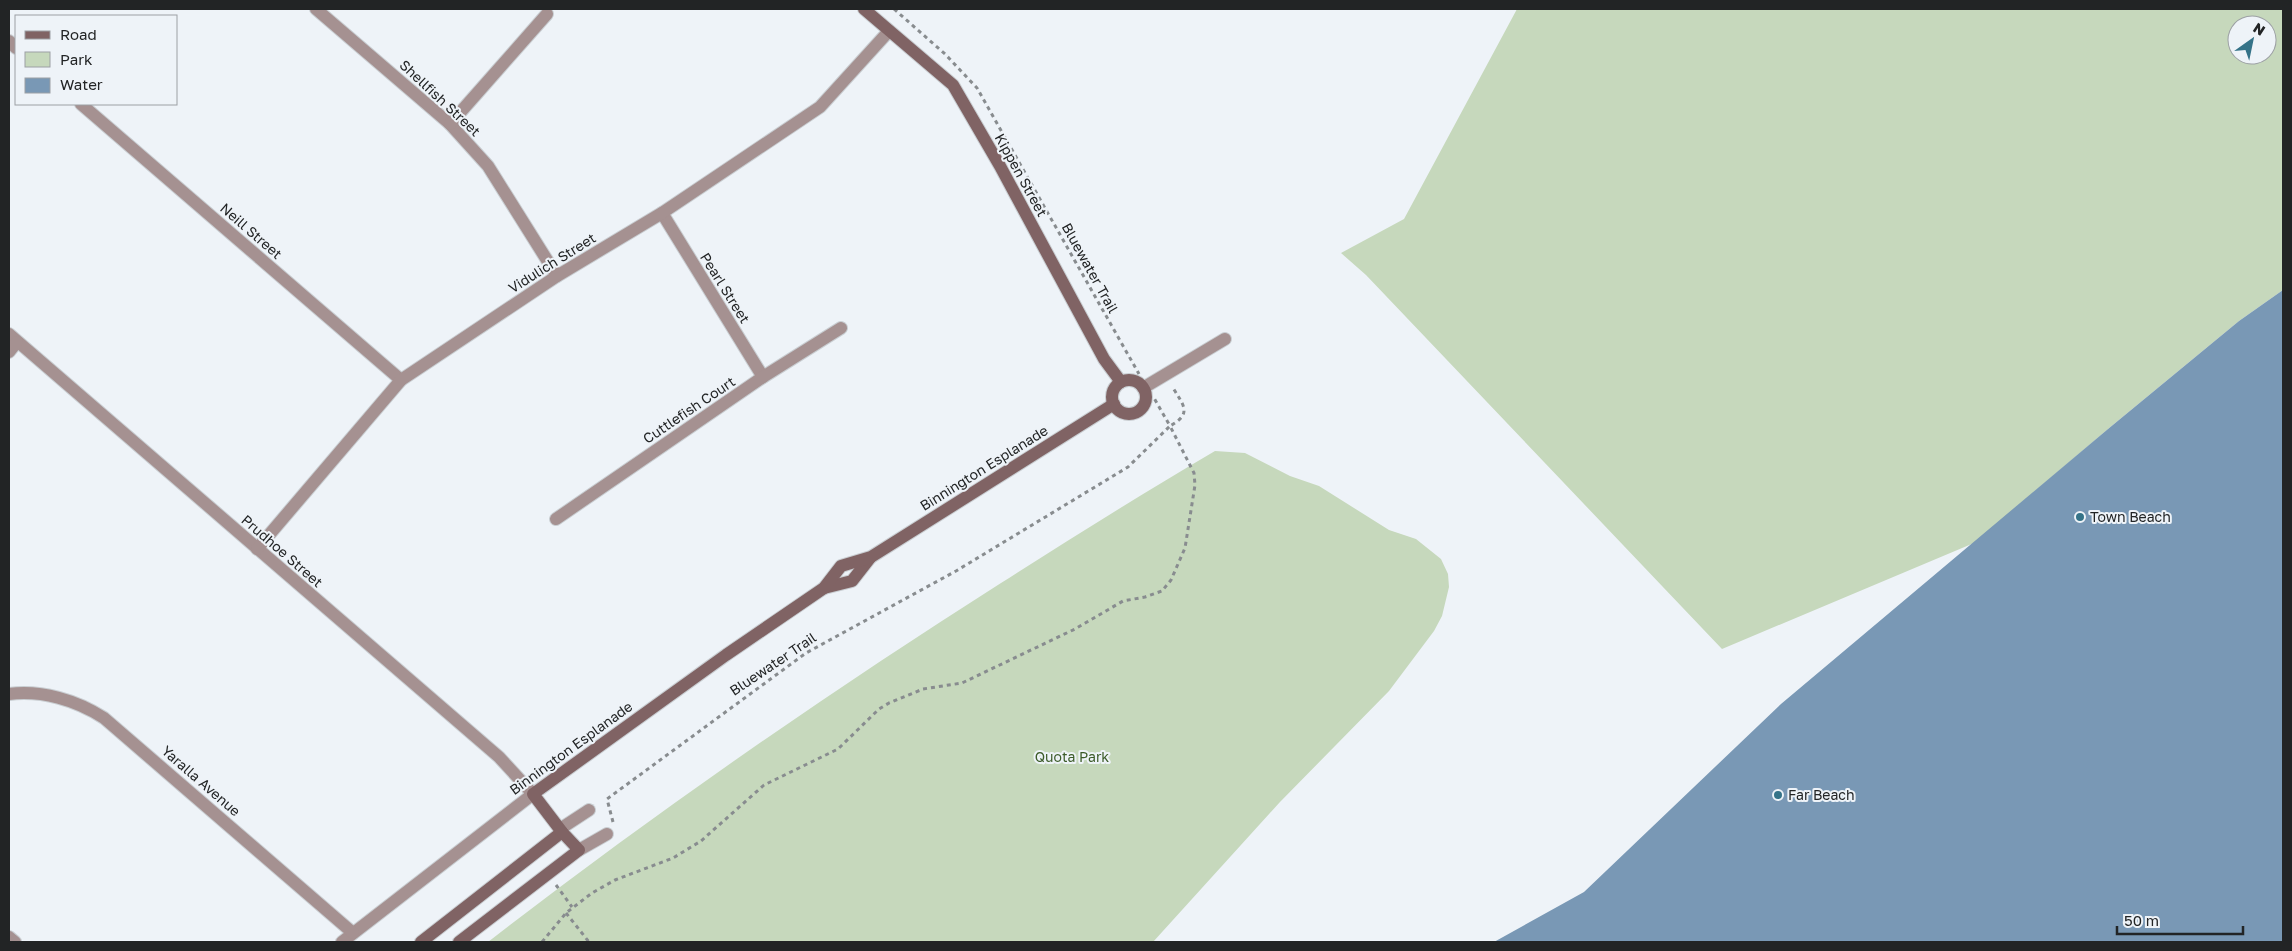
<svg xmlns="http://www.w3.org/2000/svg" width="2292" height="951" font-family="'Golos Text',sans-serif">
<rect width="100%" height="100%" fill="#eef3f8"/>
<g fill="#c6d8bc" fill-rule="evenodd">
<path d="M1517,9H2283V290L2239,321L2108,429L1974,543L1722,649L1366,275L1341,253L1404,219ZM2237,25H2267V55H2237Z"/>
<path d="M1215,451L1245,453L1290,476L1319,486L1389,530L1416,539L1441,559L1448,574L1449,587L1442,616L1434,631L1389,691L1280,802L1153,942H488C653,814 825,695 1001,583C1072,538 1143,493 1215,451Z"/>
</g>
<path fill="#7998b5" d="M2283,290V942H1494L1584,892L1781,704L2108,429L2239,321Z"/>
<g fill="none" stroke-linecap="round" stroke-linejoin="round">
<defs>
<g id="street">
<path d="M316,9L450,124L488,166L557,276"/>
<path d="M9,41L16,48"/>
<path d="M81,104L401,380"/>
<path d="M450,124L547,14"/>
<path d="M662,213L763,377"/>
<path d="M9,334L499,757L533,794L342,942"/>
<path d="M9,352L17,342"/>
<path d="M1143,388L1225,339"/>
<path d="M556,519L763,377L841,328"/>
<path d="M257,549L401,380L557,276L662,213L820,107L889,31"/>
<path d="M9,694C42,690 76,700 104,718L353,933"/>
<path d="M560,829L589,810"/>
<path d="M579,850L607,834"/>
<path d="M9,937L15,942"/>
</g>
<g id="secondary">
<path d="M864,9L953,85L1000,166L1104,359L1121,382"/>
<circle cx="1129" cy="397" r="17"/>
<path d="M824,588L852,581L870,558"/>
<path d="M421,942L562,832"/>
<path d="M459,942L579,850L562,832L533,794L726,655L824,588L841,566L871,557L1114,404"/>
</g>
</defs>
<use href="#street" stroke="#c9ced2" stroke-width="14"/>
<use href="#secondary" stroke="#c9ced2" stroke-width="14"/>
<g stroke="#888c8f" stroke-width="3" stroke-dasharray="4 4" stroke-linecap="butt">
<path d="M894,9L945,54L977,88L1139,374"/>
<path d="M613,822L607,799L806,653L956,571L1128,467L1170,426L1154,398"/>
<path d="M556,885L572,907"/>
<path d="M566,913L589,942"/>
<path d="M542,942L566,913L592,893L615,880L673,858L701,841L764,785L838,749L879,709L889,703L923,689L962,683L1075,629L1123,601L1145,597L1162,591L1171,580L1185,548L1195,485L1194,473L1170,426C1194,413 1182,404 1172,386"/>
</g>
<use href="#street" stroke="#a59191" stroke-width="12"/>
<use href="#secondary" stroke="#806364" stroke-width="12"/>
</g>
<g fill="#357388" stroke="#eef3f8" stroke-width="2">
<circle cx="2080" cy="517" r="5"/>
<circle cx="1778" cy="795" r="5"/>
</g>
<g text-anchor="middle" stroke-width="4" stroke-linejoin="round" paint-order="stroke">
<g font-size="14" fill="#222425" stroke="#eef3f8">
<text transform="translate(440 98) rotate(43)" y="5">Shellfish Street</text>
<text transform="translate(1021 175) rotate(61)" y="5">Kippen Street</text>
<text transform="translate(251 231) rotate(41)" y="5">Neill Street</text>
<text transform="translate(552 263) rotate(-32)" y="5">Vidulich Street</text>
<text transform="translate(1090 268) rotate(61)" y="5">Bluewater Trail</text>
<text transform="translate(725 288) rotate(58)" y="5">Pearl Street</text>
<text transform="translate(689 410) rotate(-34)" y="5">Cuttlefish Court</text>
<text transform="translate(984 468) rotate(-32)" y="5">Binnington Esplanade</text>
<text transform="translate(282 551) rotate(41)" y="5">Prudhoe Street</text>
<text transform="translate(773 664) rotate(-34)" y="5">Bluewater Trail</text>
<text transform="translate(571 748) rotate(-36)" y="5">Binnington Esplanade</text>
<text transform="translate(201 781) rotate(41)" y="5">Yaralla Avenue</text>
</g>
<g font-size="14" fill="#222425" stroke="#eef3f8" text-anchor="start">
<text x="2090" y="522">Town Beach</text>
<text x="1788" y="800">Far Beach</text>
</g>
<g font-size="14" fill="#3c5c29" stroke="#eef3f8">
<text x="1072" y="762">Quota Park</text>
</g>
</g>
<rect width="2292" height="951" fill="none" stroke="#222425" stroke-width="20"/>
<rect x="15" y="15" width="162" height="90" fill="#eef3f8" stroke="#9ca0a4"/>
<rect x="25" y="31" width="25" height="8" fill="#806364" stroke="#9ca0a4"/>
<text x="60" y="40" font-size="15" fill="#222425">Road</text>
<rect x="25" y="52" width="25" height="15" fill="#c6d8bc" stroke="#9ca0a4"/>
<text x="60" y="65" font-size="15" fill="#222425">Park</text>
<rect x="25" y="78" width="25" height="15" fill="#7998b5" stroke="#9ca0a4"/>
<text x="60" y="90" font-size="15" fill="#222425">Water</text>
<g transform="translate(2252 40) rotate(33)"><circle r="24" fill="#eef3f8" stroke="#9ca0a4"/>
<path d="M0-4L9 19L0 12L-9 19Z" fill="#357388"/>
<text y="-8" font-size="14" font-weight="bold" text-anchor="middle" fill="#222425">N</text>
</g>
<path d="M2117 926v8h126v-8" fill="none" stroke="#222425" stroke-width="2.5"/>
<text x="2124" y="926" font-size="15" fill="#222425" stroke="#eef3f8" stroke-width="4" paint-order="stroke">50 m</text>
</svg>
